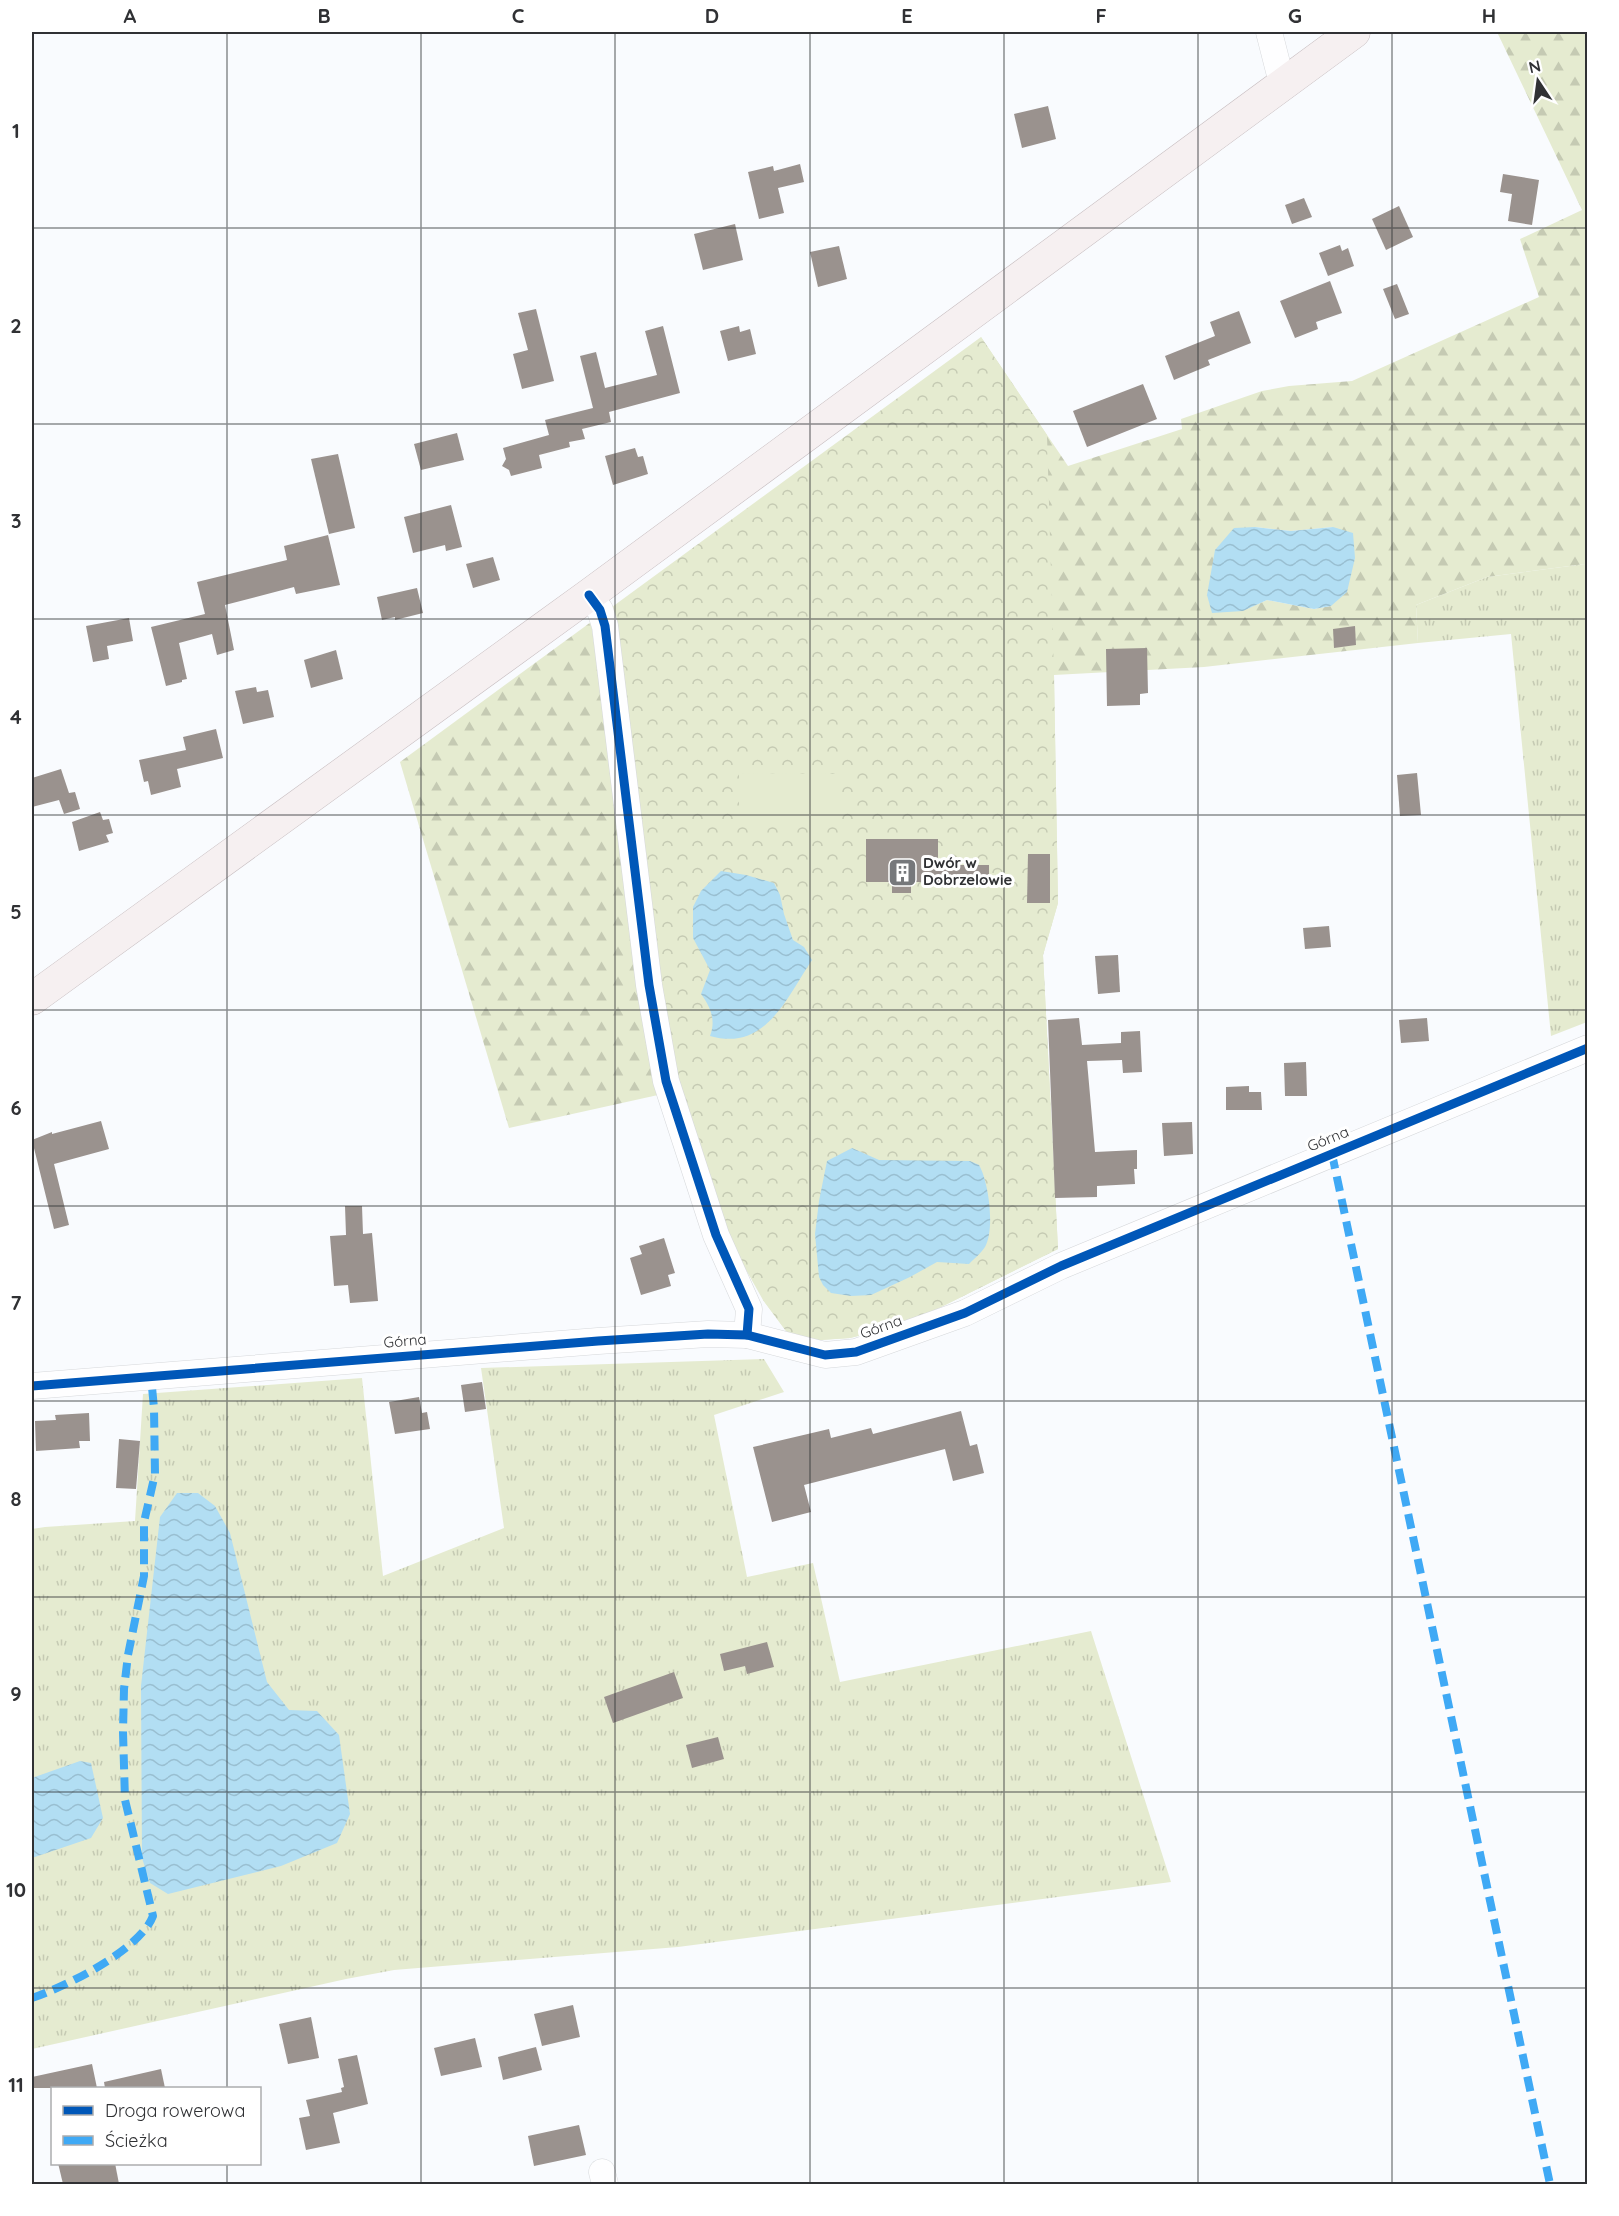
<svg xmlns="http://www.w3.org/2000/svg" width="1619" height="2216" font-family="Quicksand,sans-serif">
<defs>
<pattern id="grass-tufts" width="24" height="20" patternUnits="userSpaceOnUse" patternTransform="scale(1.5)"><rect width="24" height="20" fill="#e5ebd0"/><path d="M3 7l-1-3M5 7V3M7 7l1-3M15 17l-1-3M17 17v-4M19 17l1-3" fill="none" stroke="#c5cab3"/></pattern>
<pattern id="forest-firs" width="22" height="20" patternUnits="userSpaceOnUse" patternTransform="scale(1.5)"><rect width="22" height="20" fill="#e5ebd0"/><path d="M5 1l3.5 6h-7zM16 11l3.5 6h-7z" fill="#c5cab3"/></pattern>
<pattern id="park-crowns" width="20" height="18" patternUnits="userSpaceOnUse" patternTransform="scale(1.5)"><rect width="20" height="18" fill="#e5ebd0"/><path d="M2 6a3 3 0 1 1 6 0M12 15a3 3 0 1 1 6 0" fill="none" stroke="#c5cab3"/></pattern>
<pattern id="water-waves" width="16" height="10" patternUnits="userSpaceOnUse" patternTransform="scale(1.5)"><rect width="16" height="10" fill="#b2def3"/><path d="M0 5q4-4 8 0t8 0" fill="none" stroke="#99bfd1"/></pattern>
</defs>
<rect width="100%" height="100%" fill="#f9fbfe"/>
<g fill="url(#grass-tufts)">
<path d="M1585,564L1587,567V1022L1551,1036L1511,634L1418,643L1416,605L1487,577Z"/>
<path d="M764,1359L784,1392L714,1415L747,1577L813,1563L840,1682L1091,1631L1171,1882L678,1947L394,1970L346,1979L32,2049V1529L45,1527L135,1521L143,1394L362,1378L383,1576L504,1528L481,1368Z"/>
</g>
<g fill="url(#forest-firs)" fill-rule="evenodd">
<path d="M1497,32H1587V567L1585,564L1487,577L1416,605L1418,643L1204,667L1054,675L1058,903L1043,955L1058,1249L931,1312L875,1332L850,1338L820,1340L786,1331L763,1300L981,337L1068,466L1182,429L1181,419L1262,391L1289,386L1352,381L1539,297L1520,239L1582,210ZM1255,527L1291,531L1333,527L1331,606L1314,609L1267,600L1242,611Z"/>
<path d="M591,622L658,1095L509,1128L400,762Z"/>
</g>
<path fill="url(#park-crowns)" d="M981,337L1047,435L1054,675L1058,903L1043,955L1058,1249L931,1312L893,1327L850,1338L820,1340L796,1337L786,1331L763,1300L723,1229L674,1084L612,607Z"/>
<path fill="#e5ebd0" d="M739,773L841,774L840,819H739Z"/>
<g fill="url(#water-waves)">
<path d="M1255,527L1291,531L1333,527L1353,533L1355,558L1347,592L1331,606L1314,609L1267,600L1243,611L1212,613L1207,595L1215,550L1234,528Z"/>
<path d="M721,871L746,875L774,883L780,895L784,914L793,940L804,947L812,960C787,997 766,1052 710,1036C716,1020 711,1008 701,994L710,970L693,938V907L701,891Z"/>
<path d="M852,1148L879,1160L970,1161L979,1165C989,1182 995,1230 985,1247C981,1253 974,1259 969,1264L937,1262L910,1277L871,1295L851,1296L831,1293L823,1285L819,1277L815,1234L819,1201L827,1161Z"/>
<path d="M177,1493H198L215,1506L230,1533L267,1682L289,1710L317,1711L339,1735L350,1814L337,1843L281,1866L168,1894L150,1883L142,1858L141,1686L160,1517Z"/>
<path d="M80,1761L91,1763L103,1818L91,1838L32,1858V1778Z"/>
</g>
<g fill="#9a928e">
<path d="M1048,106L1056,139L1022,148L1014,114Z"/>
<path d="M800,164L804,182L778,188L784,213L759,219L748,172L773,166L774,171Z"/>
<path d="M1503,174L1539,180L1532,225L1508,221L1512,194L1500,192Z"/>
<path d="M1304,198L1312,217L1292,224L1285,205Z"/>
<path d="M1399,206L1413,237L1386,250L1372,219Z"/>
<path d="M735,224L743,260L703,270L694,234Z"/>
<path d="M1340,245L1342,251L1348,248L1354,266L1328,276L1319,253Z"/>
<path d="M839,246L847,279L818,287L810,252Z"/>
<path d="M1330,281L1342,313L1316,322L1318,329L1295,338L1280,301Z"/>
<path d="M1397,284L1409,314L1395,319L1383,289Z"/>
<path d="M536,309L554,381L522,389L513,354L528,350L518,313Z"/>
<path d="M1239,311L1251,343L1208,360L1210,365L1174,380L1165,356L1215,336L1210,322Z"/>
<path d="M663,326L680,393L609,412L611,422L582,429L585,439L569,442L570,447L539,455L542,468L511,476L509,470L502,466L506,459L503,448L549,435L545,420L593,408L580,356L596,352L605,388L657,375L645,331Z"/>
<path d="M739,326L740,332L750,329L756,354L728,361L720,331Z"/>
<path d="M1143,384L1157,419L1087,447L1073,411Z"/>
<path d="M457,433L464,460L421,470L414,444Z"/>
<path d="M635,448L638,457L643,456L648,474L613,485L605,456Z"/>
<path d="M338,454L355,528L329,534L311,459Z"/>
<path d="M451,505L462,547L446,551L445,545L413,553L404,517Z"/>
<path d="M328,535L340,585L296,594L294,587L225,605L234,650L217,655L212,634L179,643L187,679L182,680V682L166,686L151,627L205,614L197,582L287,560L284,546Z"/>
<path d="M493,557L500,580L473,588L466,564Z"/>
<path d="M417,588L423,613L395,620V617L382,620L377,597Z"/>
<path d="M129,618L133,641L107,646L109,659L93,662L86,626Z"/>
<path d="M1355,626L1356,645L1334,648L1333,629Z"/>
<path d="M1147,648L1148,693L1140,694V705L1107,706L1106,649Z"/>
<path d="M336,650L343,679L311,688L304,660Z"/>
<path d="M256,687L257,692L268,690L274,717L243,724L235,691Z"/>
<path d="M216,729L223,758L177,769L181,787L151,795L148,781L144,782L139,760L186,750L183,737Z"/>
<path d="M61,769L69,793L75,792L80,809L64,814L59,800L32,807V778Z"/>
<path d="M1417,773L1421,815L1400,816L1397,775Z"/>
<path d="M100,812L103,820L109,819L113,833L106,835L109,842L79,851L72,822Z"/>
<path d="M866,839H938V865H989V882H911V893H892V882H866Z"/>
<path d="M1028,854H1050V903H1027Z"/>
<path d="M1329,926L1331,947L1305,949L1303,928Z"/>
<path d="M1118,955L1120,992L1098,994L1095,956Z"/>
<path d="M1079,1018L1082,1045L1121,1043V1032L1140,1031L1142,1072L1123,1073L1122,1060L1087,1061L1095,1152L1137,1150V1169H1134L1135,1184L1097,1186V1197L1055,1198L1048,1020Z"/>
<path d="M1427,1018L1429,1041L1401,1043L1399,1020Z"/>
<path d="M1306,1062L1307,1096H1285L1284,1063Z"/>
<path d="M1249,1086V1092H1261L1262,1110H1226V1087Z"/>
<path d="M101,1121L109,1149L54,1164L69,1225L54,1229L32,1140L52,1132V1134Z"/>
<path d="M1192,1122L1193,1154L1164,1156L1162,1123Z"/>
<path d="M345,1206H362L363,1234L372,1233L378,1301L350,1303L348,1285L334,1286L330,1236L346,1235Z"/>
<path d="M664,1238L675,1273L668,1275L671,1286L641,1295L630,1258L642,1254L639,1246Z"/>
<path d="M482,1382L486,1409L465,1412L461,1385Z"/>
<path d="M419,1397L422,1413L427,1412L430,1429L395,1434L389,1402Z"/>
<path d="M961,1411L970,1446L977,1444L984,1473L953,1481L945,1449L804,1485L811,1512L772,1522L753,1447L829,1429L831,1438L871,1428L873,1434Z"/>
<path d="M89,1413L90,1441H79L80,1448L36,1451L35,1421L56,1420L55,1415Z"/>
<path d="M119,1439L140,1441L136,1489L116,1488Z"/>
<path d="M767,1642L774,1667L747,1674L745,1666L724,1671L720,1654Z"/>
<path d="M674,1672L683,1698L613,1723L604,1697Z"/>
<path d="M718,1737L724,1759L692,1768L686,1745Z"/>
<path d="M573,2005L580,2037L542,2046L534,2014Z"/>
<path d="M311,2017L319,2058L288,2064L279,2024Z"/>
<path d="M475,2038L482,2067L441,2076L434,2048Z"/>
<path d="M536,2047L542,2070L503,2080L498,2057Z"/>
<path d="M357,2055L368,2104L333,2113L340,2143L306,2150L299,2118L310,2116L306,2100L342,2092L341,2088L344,2087L338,2059Z"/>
<path d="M92,2064L97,2088H32V2077Z"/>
<path d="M161,2069L165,2088H105L104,2082Z"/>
<path d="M579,2125L586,2155L534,2166L528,2136Z"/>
<path d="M58,2163H115L119,2184H63Z"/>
</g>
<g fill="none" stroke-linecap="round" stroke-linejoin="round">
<defs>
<g id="minor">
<path d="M1269,32L1282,83"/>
<path d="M589,595L600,610L605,626L649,985L666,1081L716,1235L749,1309L747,1335"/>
<path d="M32,1386L598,1341L708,1334L747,1335L825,1355L856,1352L965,1313L1061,1266L1588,1048"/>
<path d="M602,2172L605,2184"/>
</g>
<path id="major" d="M32,999L589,595L1354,32"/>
</defs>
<use href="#minor" stroke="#d6d8db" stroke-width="27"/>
<use href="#major" stroke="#c6bcbf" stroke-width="33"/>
<use href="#minor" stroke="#fefeff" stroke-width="26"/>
<use href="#major" stroke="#f6f0f1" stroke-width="32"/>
<g stroke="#3fa9f5" stroke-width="8" stroke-dasharray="15 8" stroke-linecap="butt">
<path d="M1332,1154L1550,2184"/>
<path d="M32,1998C65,1987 140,1950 153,1916L125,1800L123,1732L124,1689L128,1655L144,1576V1522L155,1474L154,1408L151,1377"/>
</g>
<defs>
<g id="cycleway">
<path d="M589,595L600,610L605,626L649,985L666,1081L716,1235L749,1309L747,1335"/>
<path d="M32,1386L598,1341L708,1334L747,1335L825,1355L856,1352L965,1313L1061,1266L1588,1048"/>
</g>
</defs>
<use href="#cycleway" stroke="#fff" stroke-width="13"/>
<use href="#cycleway" stroke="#0057b8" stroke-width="9"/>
</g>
<path fill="none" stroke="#303134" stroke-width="1.5" stroke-opacity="0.55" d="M227,32V2088M421,32V2184M615,32V2184M810,32V2184M1004,32V2184M1198,32V2184M1392,32V2184M32,228H1588M32,424H1588M32,619H1588M32,815H1588M32,1010H1588M32,1206H1588M32,1401H1588M32,1597H1588M32,1792H1588M32,1988H1588M227,2164V2184"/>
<defs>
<symbol id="building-square" viewBox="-11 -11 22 22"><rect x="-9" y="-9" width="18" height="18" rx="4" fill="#76787b" stroke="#fff"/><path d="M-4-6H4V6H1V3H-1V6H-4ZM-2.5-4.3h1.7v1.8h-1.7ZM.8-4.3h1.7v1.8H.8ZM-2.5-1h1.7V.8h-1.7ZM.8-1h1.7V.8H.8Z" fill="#fff"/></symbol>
</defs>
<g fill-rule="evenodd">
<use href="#building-square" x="886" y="856" width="33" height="33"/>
</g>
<g text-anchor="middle" stroke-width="6" stroke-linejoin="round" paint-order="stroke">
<g font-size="15" font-weight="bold" fill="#303134" stroke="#fff" text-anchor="start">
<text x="923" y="868">Dwór w<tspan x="923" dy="17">Dobrzelowie</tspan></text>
</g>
<g font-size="15" fill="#303134" stroke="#fff">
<text transform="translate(1328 1139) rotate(-22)" y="5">Górna</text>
<text transform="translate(881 1327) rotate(-20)" y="5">Górna</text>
<text transform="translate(405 1341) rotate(-5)" y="5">Górna</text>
</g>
</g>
<rect width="1619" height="2216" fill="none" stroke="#ffffff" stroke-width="66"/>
<rect x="51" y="2087" width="210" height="78" fill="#ffffff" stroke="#acadae" stroke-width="1.5"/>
<rect x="63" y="2106" width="30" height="9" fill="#0057b8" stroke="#acadae" stroke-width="1.5"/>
<text x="105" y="2117" font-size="18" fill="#303134">Droga rowerowa</text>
<rect x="63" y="2136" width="30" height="9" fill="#3fa9f5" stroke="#acadae" stroke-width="1.5"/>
<text x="105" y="2147" font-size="18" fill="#303134">Ścieżka</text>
<g transform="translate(1538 81) rotate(347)" stroke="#ffffff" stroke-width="4.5" paint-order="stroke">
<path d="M0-4.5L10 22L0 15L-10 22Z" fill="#303134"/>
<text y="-9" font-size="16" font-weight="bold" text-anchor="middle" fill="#303134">N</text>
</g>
<rect x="33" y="33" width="1553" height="2150" fill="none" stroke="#303134" stroke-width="2"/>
<g font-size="20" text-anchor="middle" font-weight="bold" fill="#303134">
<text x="130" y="23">A</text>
<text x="324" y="23">B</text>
<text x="518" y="23">C</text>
<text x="712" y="23">D</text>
<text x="907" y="23">E</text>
<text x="1101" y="23">F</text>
<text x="1295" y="23">G</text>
<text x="1489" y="23">H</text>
<text x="16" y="138">1</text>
<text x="16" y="333">2</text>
<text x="16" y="528">3</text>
<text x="16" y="724">4</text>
<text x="16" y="919">5</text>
<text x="16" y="1115">6</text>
<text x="16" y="1310">7</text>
<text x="16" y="1506">8</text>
<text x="16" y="1701">9</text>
<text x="16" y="1897">10</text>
<text x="16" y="2092">11</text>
</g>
</svg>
